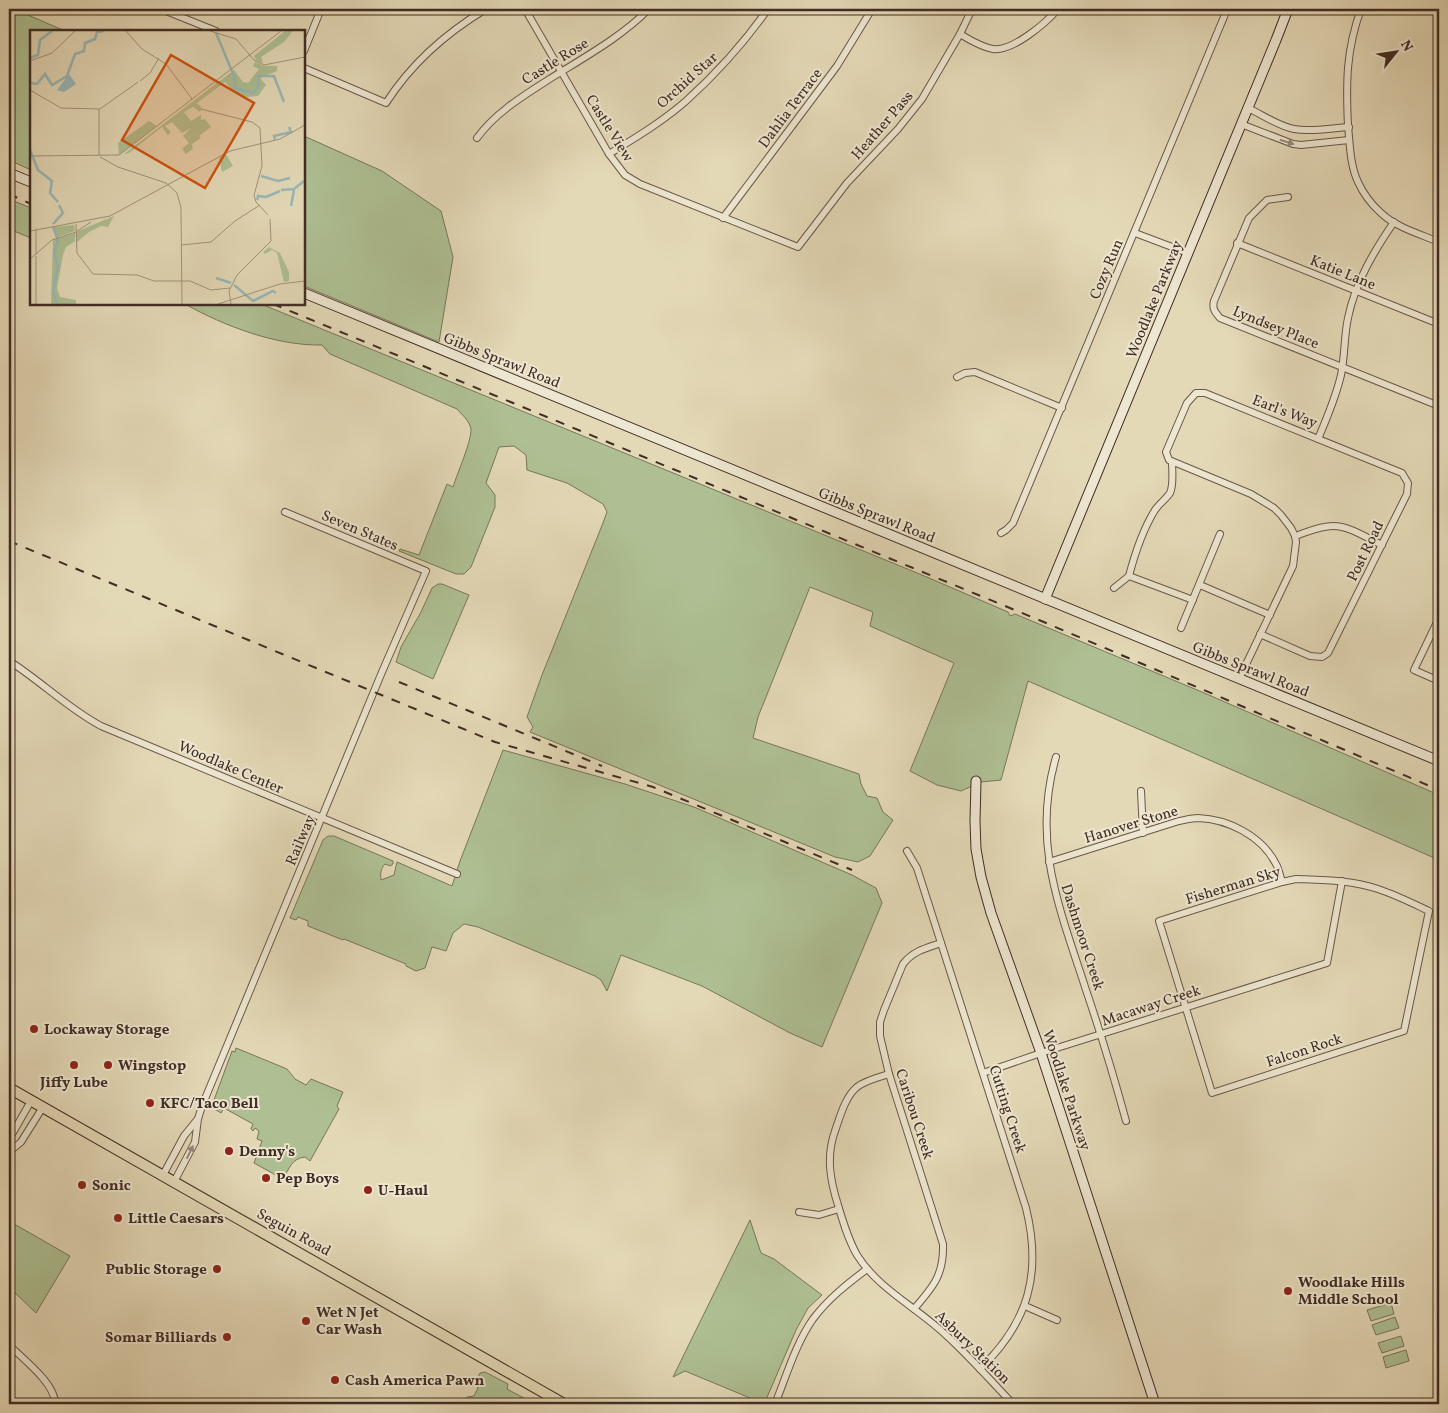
<svg xmlns="http://www.w3.org/2000/svg" width="1448" height="1413" font-family="Vollkorn,serif">
<rect width="100%" height="100%" fill="#e4d9b7"/>
<filter id="stains"><feTurbulence type="fractalNoise" baseFrequency=".004" numOctaves="4"/><feColorMatrix values="0 0 0 0 .2 0 0 0 0 .09 0 0 0 0 .02 0 0 0 .5 -.17"/></filter>
<radialGradient id="worn" r=".72"><stop offset=".6" stop-color="#630" stop-opacity="0"/><stop offset="1" stop-color="#630" stop-opacity=".3"/></radialGradient>
<g fill="#aec093" stroke="#78765c">
<path d="M9,9H14L65,31H31V170L9,160Z"/>
<path d="M304,136L382,171L441,211L453,257L439,342L304,286Z"/>
<path d="M9,199L31,208V238L9,229Z"/>
<path d="M185,304H261L922,575L1008,612L1010,616L1015,614L1202,692L1439,795V860L1028,681L1001,780L981,782L961,791L937,785L910,771L954,663L870,626L873,612L810,587L758,717L753,738L859,774L861,784L867,796L877,798L883,812L893,820L870,856L858,862L835,857L530,732L533,727L527,717L542,675L601,528L607,512L603,504L567,483L527,470L526,455L514,446L499,447L486,483L495,495V507L471,567L464,574H456L399,551L400,549L419,555L447,484L453,487C457,474 472,440 471,429C469,420 462,415 457,409L330,354L322,345C277,346 224,326 185,304Z"/>
<path d="M438,584H442L469,595L433,679L396,662L401,647L421,612L432,588Z"/>
<path d="M503,750L625,784L694,807L852,875L876,888L882,903L822,1047L790,1033L702,986L621,955L607,991L601,980L595,976L478,927L464,924L453,933L446,951L432,947L425,968L416,971L406,966V964L344,939L343,940L308,926V921L298,917L296,920L290,918L323,840L328,836H334L393,861V864L390,866L385,864C381,868 380,874 381,880L394,875L397,862L452,886L460,861Z"/>
<path d="M236,1048L287,1069L295,1079L306,1085L311,1079L343,1092L337,1106L339,1109L310,1161L305,1157C292,1158 289,1169 283,1179L254,1163L262,1141L257,1139L259,1131L255,1128L253,1131L251,1129L253,1124L224,1108L221,1113L213,1108L215,1101L214,1100L232,1051L235,1052Z"/>
<path d="M750,1220L761,1253L774,1259L822,1295L808,1308L796,1330L765,1402L762,1403L685,1371L673,1377Z"/>
<path d="M9,1221L70,1256L36,1313L9,1287Z"/>
<path d="M1391,1303L1394,1314L1371,1321L1367,1310Z"/>
<path d="M1395,1317L1399,1328L1376,1335L1372,1325Z"/>
<path d="M1401,1336L1404,1346L1382,1353L1378,1343Z"/>
<path d="M1406,1350L1409,1361L1386,1368L1383,1357Z"/>
<path d="M485,1372L508,1384L507,1389L535,1404H463L467,1397L474,1396L478,1388L475,1384L480,1373Z"/>
</g>
<g fill="none" stroke-linecap="round" stroke-linejoin="round">
<defs>
<g id="street">
<path d="M161,9L216,31"/>
<path d="M525,9L609,154L625,175L640,184L798,247L847,183L898,129L922,99L960,34L972,9"/>
<path d="M1361,9C1346,50 1346,83 1348,126C1350,145 1350,165 1358,182C1363,193 1372,205 1381,213C1397,228 1420,234 1439,242"/>
<path d="M960,34C970,40 981,47 993,49C1012,52 1046,23 1058,9"/>
<path d="M304,51L321,9"/>
<path d="M304,68L386,103C411,64 446,33 486,9"/>
<path d="M1248,108C1263,115 1278,126 1294,129C1311,132 1331,128 1349,127"/>
<path d="M1241,124L1293,144L1301,145L1349,140"/>
<path d="M477,138C495,113 523,96 548,80C583,58 620,38 649,9"/>
<path d="M609,154C635,138 662,122 686,101C717,73 744,43 768,9"/>
<path d="M1288,197L1267,200L1249,218L1214,301C1212,309 1215,312 1220,318L1439,406"/>
<path d="M723,218L837,66L872,9"/>
<path d="M1135,233L1188,253"/>
<path d="M1237,243L1439,324"/>
<path d="M957,377L965,373L975,372L1062,408"/>
<path d="M1318,439C1327,418 1336,397 1341,375C1345,356 1344,336 1348,318C1355,283 1374,251 1394,222"/>
<path d="M1001,533L1006,530L1013,523L1226,12V9"/>
<path d="M1295,536C1307,532 1320,526 1333,526C1350,526 1367,538 1382,545"/>
<path d="M1129,576C1135,553 1142,531 1155,510C1159,504 1166,499 1170,493C1174,484 1172,471 1172,462"/>
<path d="M1200,585L1270,615"/>
<path d="M1114,588L1129,576L1193,600"/>
<path d="M1439,618L1414,670L1439,681"/>
<path d="M1181,628L1220,534"/>
<path d="M9,661C41,681 67,708 101,726L457,874"/>
<path d="M1239,679L1293,566L1296,542L1295,536L1291,528L1281,515L1274,508L1251,494L1169,460L1166,452L1187,403L1196,393H1205L1402,473L1408,483L1407,494L1328,653L1322,657L1310,656L1260,634"/>
<path d="M1056,757C1031,843 1060,909 1086,990C1101,1034 1114,1077 1126,1121"/>
<path d="M1141,791L1143,833"/>
<path d="M907,851L917,868L1026,1208C1042,1273 1029,1322 980,1369"/>
<path d="M1049,862L1179,821C1185,820 1192,818 1198,818C1228,819 1262,836 1276,864C1279,869 1280,876 1282,882"/>
<path d="M1296,879C1324,880 1352,880 1378,889C1396,895 1412,903 1429,911L1404,1031L1212,1093L1159,921L1282,882Z"/>
<path d="M983,1073L1041,1053L1327,963L1342,881"/>
<path d="M889,1074C879,1077 866,1080 857,1087C845,1097 840,1117 835,1131C826,1156 830,1180 838,1205C843,1222 848,1239 857,1255C878,1289 918,1308 947,1336C970,1357 991,1381 1013,1404"/>
<path d="M9,1152L11,1136L31,1101"/>
<path d="M9,1152L21,1142L43,1107"/>
<path d="M163,1175L184,1136L197,1120"/>
<path d="M174,1182L195,1142L198,1119L202,1106L382,672L426,571L285,512"/>
<path d="M799,1212L819,1215L839,1209"/>
<path d="M1025,1306L1057,1320"/>
<path d="M914,1309C933,1287 944,1275 943,1244L889,1074L880,1036V1022L884,1010L903,964C913,951 926,948 941,943"/>
<path d="M9,1345C23,1359 56,1384 55,1404"/>
<path d="M775,1404C786,1377 796,1343 813,1319C828,1299 847,1284 867,1269"/>
</g>
<g id="secondary">
<path d="M9,173L31,182"/>
<path d="M304,293L1439,761"/>
<path d="M1045,599L1276,40L1288,9"/>
<path d="M976,781L975,821L976,849L981,877L991,913L1041,1053L1155,1404"/>
</g>
<path id="primary" d="M9,1088L564,1404"/>
</defs>
<use href="#street" stroke="#6a5749" stroke-width="8"/>
<use href="#secondary" stroke="#412c24" stroke-width="11"/>
<use href="#primary" stroke="#412c24" stroke-width="12"/>
<use href="#street" stroke="#ede6d0" stroke-width="6"/>
<use href="#secondary" stroke="#ede6d0" stroke-width="9"/>
<use href="#primary" stroke="#e4d9b7" stroke-width="10"/>
<g stroke="#412c24" stroke-width="2" stroke-dasharray="9 9" stroke-linecap="butt">
<path d="M9,194L31,204"/>
<path d="M273,304L1039,620L1439,790"/>
<path d="M9,541L495,742L653,787L852,870"/>
<path d="M399,682L602,766"/>
</g>
</g>
<defs><path id="oneway-solid" d="M-6-.8H1V-3.2L6.5 0L1 3.2V.8H-6Z" transform="scale(1.25)"/></defs>
<g fill="#97897a">
<use href="#oneway-solid" transform="translate(1287 142) rotate(17)"/>
<use href="#oneway-solid" transform="translate(190 1152) rotate(-64)"/>
</g>
<g fill="#8f2418" stroke="#ede6d0" stroke-width="2">
<circle cx="34" cy="1029" r="5"/>
<circle cx="74" cy="1065" r="5"/>
<circle cx="108" cy="1065" r="5"/>
<circle cx="150" cy="1103" r="5"/>
<circle cx="229" cy="1151" r="5"/>
<circle cx="266" cy="1178" r="5"/>
<circle cx="82" cy="1185" r="5"/>
<circle cx="368" cy="1190" r="5"/>
<circle cx="118" cy="1218" r="5"/>
<circle cx="217" cy="1269" r="5"/>
<circle cx="1288" cy="1291" r="5"/>
<circle cx="306" cy="1321" r="5"/>
<circle cx="227" cy="1337" r="5"/>
<circle cx="335" cy="1380" r="5"/>
</g>
<g text-anchor="middle" stroke-width="4" stroke-linejoin="round" paint-order="stroke">
<g font-size="15" fill="#412c24" stroke="#ede6d0">
<text transform="translate(555 61) rotate(-32)" y="5">Castle Rose</text>
<text transform="translate(687 80) rotate(-42)" y="5">Orchid Star</text>
<text transform="translate(790 108) rotate(-53)" y="5">Dahlia Terrace</text>
<text transform="translate(882 125) rotate(-49)" y="5">Heather Pass</text>
<text transform="translate(610 128) rotate(58)" y="5">Castle View</text>
<text transform="translate(1106 269) rotate(-67)" y="5">Cozy Run</text>
<text transform="translate(1343 272) rotate(22)" y="5">Katie Lane</text>
<text transform="translate(1154 299) rotate(-68)" y="5">Woodlake Parkway</text>
<text transform="translate(1276 327) rotate(22)" y="5">Lyndsey Place</text>
<text transform="translate(502 360) rotate(22)" y="5">Gibbs Sprawl Road</text>
<text transform="translate(1285 411) rotate(21)" y="5">Earl's Way</text>
<text transform="translate(877 515) rotate(22)" y="5">Gibbs Sprawl Road</text>
<text transform="translate(360 530) rotate(23)" y="5">Seven States</text>
<text transform="translate(1365 551) rotate(-64)" y="5">Post Road</text>
<text transform="translate(1251 669) rotate(22)" y="5">Gibbs Sprawl Road</text>
<text transform="translate(231 767) rotate(23)" y="5">Woodlake Center</text>
<text transform="translate(1131 824) rotate(-17)" y="5">Hanover Stone</text>
<text transform="translate(300 840) rotate(-67)" y="5">Railway</text>
<text transform="translate(1233 885) rotate(-17)" y="5">Fisherman Sky</text>
<text transform="translate(1083 937) rotate(72)" y="5">Dashmoor Creek</text>
<text transform="translate(1151 1005) rotate(-18)" y="5">Macaway Creek</text>
<text transform="translate(1304 1050) rotate(-18)" y="5">Falcon Rock</text>
<text transform="translate(1067 1090) rotate(72)" y="5">Woodlake Parkway</text>
<text transform="translate(1008 1109) rotate(72)" y="5">Cutting Creek</text>
<text transform="translate(915 1114) rotate(72)" y="5">Caribou Creek</text>
<text transform="translate(294 1232) rotate(29)" y="5">Seguin Road</text>
<text transform="translate(973 1347) rotate(44)" y="5">Asbury Station</text>
</g>
<g font-size="15" font-weight="bold" fill="#412c24" stroke="#ede6d0" text-anchor="start">
<text x="44" y="1034">Lockaway Storage</text>
<text x="118" y="1070">Wingstop</text>
<text x="74" y="1087" text-anchor="middle">Jiffy Lube</text>
<text x="160" y="1108">KFC/Taco Bell</text>
<text x="239" y="1156">Denny's</text>
<text x="276" y="1183">Pep Boys</text>
<text x="92" y="1190">Sonic</text>
<text x="378" y="1195">U-Haul</text>
<text x="128" y="1223">Little Caesars</text>
<text x="207" y="1274" text-anchor="end">Public Storage</text>
<text x="1298" y="1287">Woodlake Hills<tspan x="1298" dy="17">Middle School</tspan></text>
<text x="316" y="1317">Wet N Jet<tspan x="316" dy="17">Car Wash</tspan></text>
<text x="217" y="1342" text-anchor="end">Somar Billiards</text>
<text x="345" y="1385">Cash America Pawn</text>
</g>
</g>
<g transform="translate(30 30)">
<rect width="275" height="275" fill="#e4d9b7"/>
<path d="M255,1H263L254,12L231,27L233,33L227,31L224,26ZM225,32L234,36H247V41L230,48L236,55L228,66L217,67L204,62L195,52L167,73L172,78L170,82L163,77L154,82L161,91L171,85V90L175,89L181,97L169,106L171,108L162,114L163,119L156,124L152,119L159,113L153,106L161,98L152,103L142,92L135,96L141,102L138,105L132,97L99,123L94,124L204,40L213,52L218,53L229,39L223,36ZM119,91L127,96L89,125L88,113ZM196,124L203,136L192,142L189,128ZM84,186L78,197L71,196L59,202L46,213V202ZM44,195L45,201L28,207L24,197ZM45,203V211L36,217L33,225L27,258L30,267L46,270V274H21L23,210ZM239,217L250,223L259,242V251L254,252L247,223L242,220L235,224L233,222Z" fill="#aec093"/>
<path d="M39,44L46,54L34,62L27,60Z" fill="#99b8b8"/>
<path fill="none" stroke="#99b8b8" stroke-width="2.5" d="M186,3L204,46L205,58L223,63L228,58L229,46H244L254,72M0,28L8,25L10,10L22,1M0,53L7,54L15,44L22,55L37,46L45,24L54,21L55,13L65,9L67,2L74,1M245,110L244,106L261,102L259,97M0,120L8,140L22,151L20,163L28,172M231,146L248,151L260,148M251,160L264,159L274,151M227,170L228,166L236,167L250,161M261,176L264,160M23,194L33,183L29,175M23,197L28,210L24,223L28,235L23,261L27,274M186,248L201,253M204,255L223,271L243,261L246,263"/>
<path fill="none" stroke="#a3947c" stroke-width="1" d="M96,1L112,19L136,34L162,69M180,1L206,9L224,30L234,35L275,27M0,31L22,23L45,1M110,51L120,43L129,28M0,60L31,78L70,79L108,52M171,79L222,92L230,98L232,136L224,165L226,172L238,185M69,125V79M0,126L89,125L251,1M70,127L88,137L136,153L147,163L151,178L152,274M46,194L47,223L63,244L107,245L124,251H160L181,260L200,258M0,201L80,186L200,121L250,109L275,95M151,215L181,212L205,191L230,175M6,225V199M6,226V274M0,229L22,210L46,202L61,192M188,274L250,254L275,251M201,274L199,261L207,245L241,211L240,189"/>
<path fill="#cf5210" fill-opacity="0.15" stroke="#cf5210" stroke-width="2.5" d="M141,25L224,73L175,158L92,110Z"/>
<rect width="275" height="275" fill="none" stroke="#412c24" stroke-width="2.5"/>
</g>
<rect width="1448" height="1413" fill="none" stroke="#e4d9b7" stroke-width="30"/>
<rect x="10" y="10" width="1428" height="1393" fill="none" stroke="#412c24" stroke-width="2.5"/>
<rect x="15" y="15" width="1418" height="1383" fill="none" stroke="#412c24"/>
<g transform="translate(1396 52) rotate(60)" stroke="#ede6d0" stroke-width="4" paint-order="stroke">
<path d="M0-4L9 19L0 12L-9 19Z" fill="#412c24"/>
<text y="-8" font-size="14" font-weight="bold" text-anchor="middle" fill="#412c24">N</text>
</g>
<rect width="100%" height="100%" filter="url(#stains)"/>
<rect width="100%" height="100%" fill="url(#worn)"/>
</svg>
